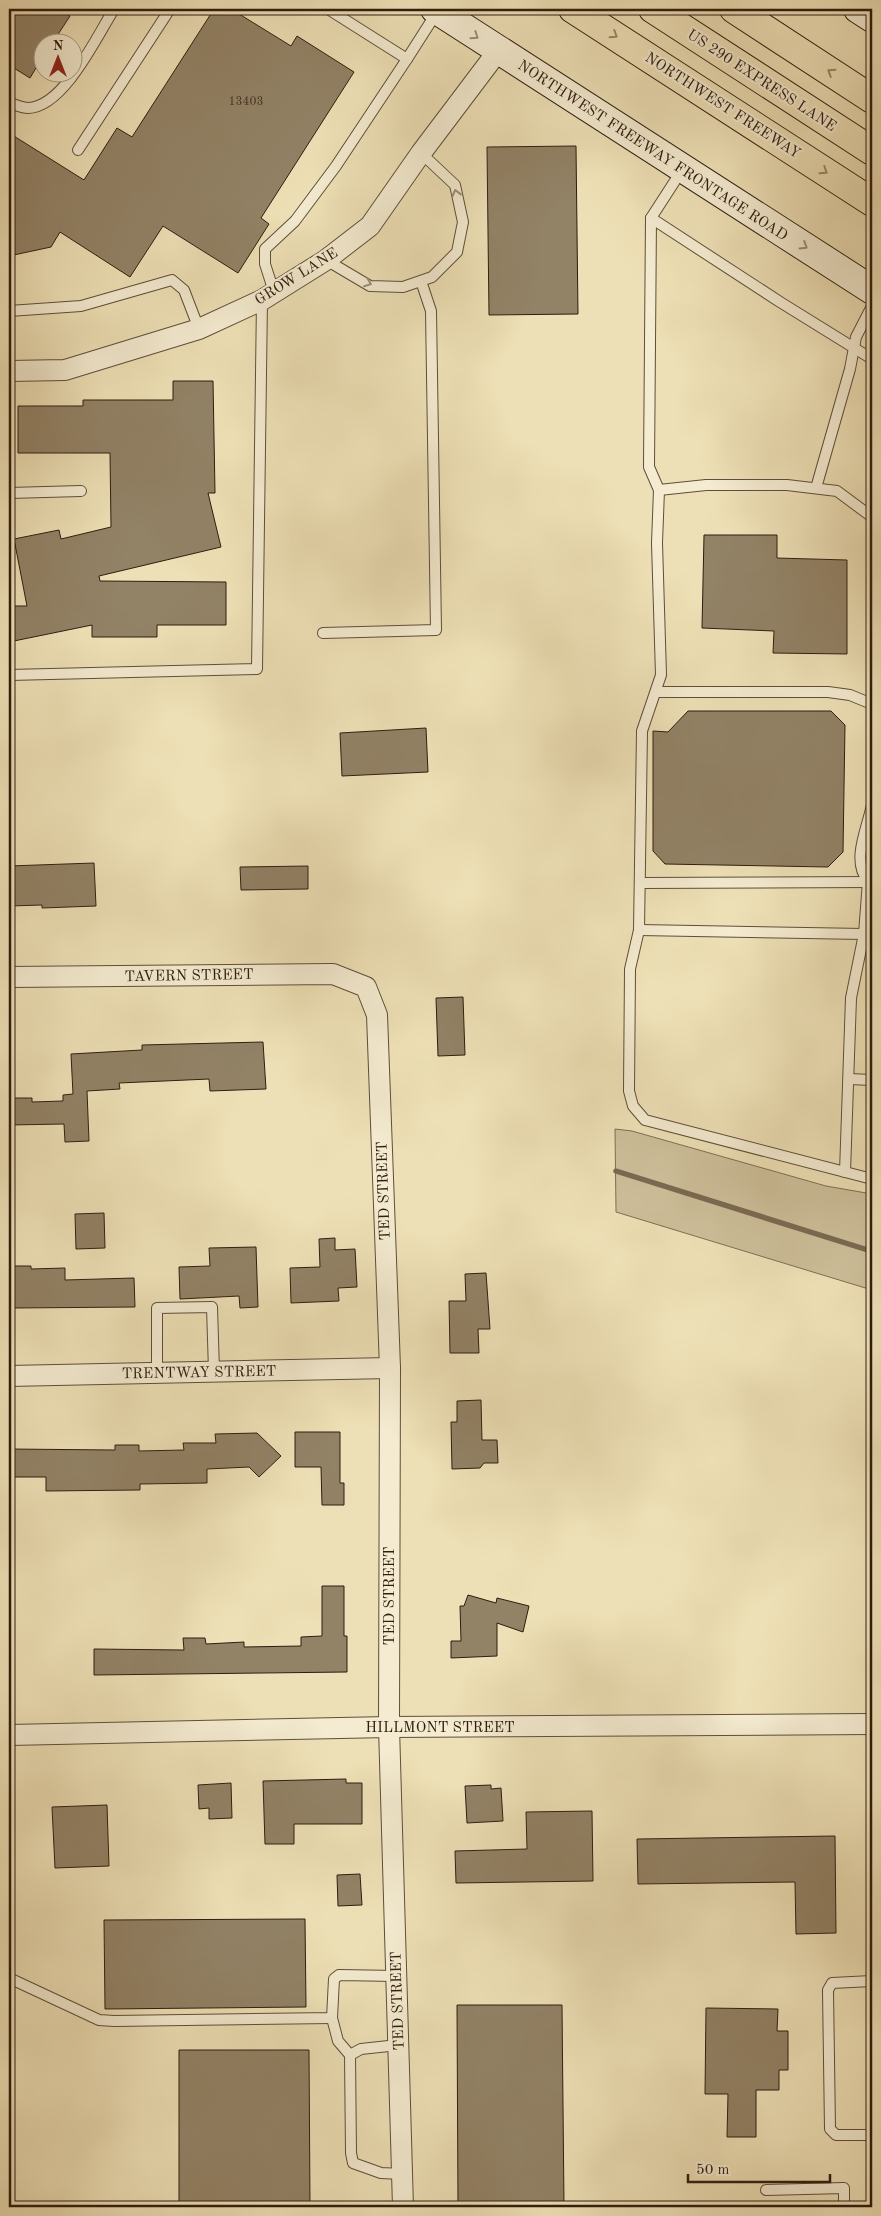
<svg xmlns="http://www.w3.org/2000/svg" width="881" height="2216" font-family="'Old Standard TT',serif">
<rect width="100%" height="100%" fill="#eee0b6"/>
<filter id="stains"><feTurbulence type="fractalNoise" baseFrequency=".004" numOctaves="4"/><feColorMatrix values="0 0 0 0 .2 0 0 0 0 .09 0 0 0 0 .02 0 0 0 .5 -.17"/></filter>
<radialGradient id="worn" r=".72"><stop offset=".6" stop-color="#630" stop-opacity="0"/><stop offset="1" stop-color="#630" stop-opacity=".3"/></radialGradient>
<path fill="#cdbf9a" stroke="#7e6e55" d="M615,1129L632,1131L826,1186L872,1194V1290L616,1212Z"/>
<g fill="none" stroke-linecap="round" stroke-linejoin="round">
<path stroke="#7a6a52" stroke-width="5.5" d="M616,1171L871,1251"/>
</g>
<g fill="#928266" stroke="#2e1d10">
<path d="M9,9H58L70,16L53,42H42V58L30,78L9,65Z"/>
<path d="M214,9H231L291,46L297,36L354,72L261,218L269,224L238,273L163,226L130,277L60,232L51,247L9,256V133L84,180L117,128L132,137Z"/>
<path d="M576,146L578,314L489,315L487,147Z"/>
<path d="M173,381H213L215,493H208L221,547L99,576L100,581L226,582V625H157V637H92V625L9,642V606H27L14,539L59,530L61,539L111,527L110,453H18V406H83V400H173Z"/>
<path d="M704,535H777V558L847,560V654L773,653L774,631L702,628Z"/>
<path d="M688,711H831L845,725L843,852L828,867L665,864L653,851V731L668,732Z"/>
<path d="M426,728L428,772L342,776L340,733Z"/>
<path d="M94,863L96,906L42,908V905L9,906V866Z"/>
<path d="M308,866V889L241,890L240,867Z"/>
<path d="M463,997L465,1055L438,1056L436,998Z"/>
<path d="M263,1042L266,1089L210,1091L209,1079L119,1083L120,1089L87,1091L89,1141L65,1142L64,1124L9,1125V1102H13V1098H32V1102L63,1101V1095L73,1094L71,1054L142,1050V1045Z"/>
<path d="M104,1213L105,1248L76,1249L75,1214Z"/>
<path d="M335,1238V1250L355,1249L357,1287L338,1288L339,1301L291,1303L290,1268L320,1267L319,1239Z"/>
<path d="M256,1247L258,1307L240,1308L239,1296L180,1299L179,1267L210,1266L209,1248Z"/>
<path d="M13,1266H31V1269L65,1268V1280L134,1278L135,1307L14,1308Z"/>
<path d="M486,1273L490,1329H478L479,1353H450L449,1301H466L465,1274Z"/>
<path d="M481,1400L482,1440H497L498,1463H484L480,1468L452,1469L451,1422H457V1401Z"/>
<path d="M295,1432H340V1483H344V1505H322L321,1467H295Z"/>
<path d="M257,1433L281,1456L259,1477L249,1467L207,1469V1483L140,1484V1490L46,1491V1477H9V1449L115,1450V1445H139V1451L184,1450L183,1443H216L215,1434Z"/>
<path d="M322,1586H344V1636H347V1672L94,1675V1649L184,1650L183,1638H205L206,1644L244,1642V1647L301,1646V1637L322,1636Z"/>
<path d="M468,1595L496,1603L497,1598L529,1606L523,1632L497,1623V1656L451,1658V1641H461L460,1606H464Z"/>
<path d="M346,1779V1783H362V1824H294V1844H265L263,1781Z"/>
<path d="M231,1783L232,1818L209,1819V1808L199,1809L198,1785Z"/>
<path d="M491,1785V1789L501,1788L503,1821L467,1823L465,1786Z"/>
<path d="M107,1805L109,1866L55,1868L52,1807Z"/>
<path d="M592,1811L593,1881L456,1883L455,1851L527,1849L526,1812Z"/>
<path d="M835,1836L836,1933L796,1934L795,1882L638,1884L637,1839Z"/>
<path d="M360,1874L362,1905L338,1906L337,1875Z"/>
<path d="M305,1919L306,2007L105,2009L104,1920Z"/>
<path d="M457,2005H562L564,2207H458Z"/>
<path d="M706,2008L778,2009L777,2031H788V2070H779V2090H756V2137H727L728,2094H705Z"/>
<path d="M179,2050H309L310,2207H179Z"/>
</g>
<g fill="none" stroke-linecap="round" stroke-linejoin="round">
<defs>
<g id="lane">
<path d="M328,9L407,59L437,12"/>
<path d="M9,103C14,104 22,108 28,108C64,107 97,36 114,9"/>
<path d="M78,150L170,9"/>
<path d="M682,170L651,218L649,467L659,490L657,543L661,675L642,731L639,930L630,969L629,1091L633,1106L645,1120L872,1179"/>
<path d="M651,218L780,302L872,359"/>
<path d="M326,260L370,286L403,287L432,277L457,252L463,222L455,185L421,153"/>
<path d="M274,292L265,264V249L295,221L336,166L407,59"/>
<path d="M9,311L81,306L172,280L184,290L199,329"/>
<path d="M816,488L850,369L856,337L872,306"/>
<path d="M659,490L706,485H787L837,491L872,517"/>
<path d="M9,493L81,491"/>
<path d="M323,633L436,630L431,311L421,281"/>
<path d="M9,675L257,669L262,300"/>
<path d="M657,692H828L850,695L872,704"/>
<path d="M640,883L871,882"/>
<path d="M639,930L864,934"/>
<path d="M849,1079L872,1080"/>
<path d="M845,1172L851,998L864,934L868,881C851,861 867,829 872,805"/>
<path d="M157,1373V1308L212,1307L214,1371"/>
<path d="M9,1978L99,2020L114,2021L332,2018L334,1979L339,1975L396,1976"/>
<path d="M872,1981L832,1983L828,1990L830,2129L836,2135H872"/>
<path d="M332,2018L338,2041L350,2055"/>
<path d="M398,2045L361,2049L350,2055L351,2153L353,2163L381,2173L402,2174"/>
<path d="M766,2190L844,2188V2207"/>
</g>
<g id="street">
<path d="M9,371L65,370L199,329L262,300L326,260L370,226L421,153L498,51"/>
<path d="M9,977L333,974L366,987L377,1015L390,1368L389,1727L403,2207"/>
<path d="M9,1376L390,1368"/>
<path d="M9,1735L389,1727L872,1724"/>
</g>
<g id="secondary">
<path d="M435,9L872,290"/>
<path d="M858,9L872,18"/>
</g>
<g id="highway">
<path d="M573,9L872,202"/>
<path d="M653,9L872,151"/>
<path d="M734,9L872,99"/>
</g>
</defs>
<use href="#lane" stroke="#5e4e3a" stroke-width="12"/>
<use href="#street" stroke="#5e4e3a" stroke-width="22"/>
<use href="#secondary" stroke="#2e1d10" stroke-width="30"/>
<use href="#highway" stroke="#2e1d10" stroke-width="30"/>
<use href="#lane" stroke="#f4ebd0" stroke-width="10"/>
<use href="#street" stroke="#f4ebd0" stroke-width="20"/>
<use href="#secondary" stroke="#f4ebd0" stroke-width="28"/>
<use href="#highway" stroke="#eee0b6" stroke-width="28"/>
</g>
<defs><path id="oneway-chevron" d="M-2-3.5L2.5 0L-2 3.5" fill="none" stroke-width="1.6" stroke-linecap="round" stroke-linejoin="round" transform="scale(1.25)"/></defs>
<g stroke="#98886b">
<use href="#oneway-chevron" transform="translate(614 35) rotate(33)"/>
<use href="#oneway-chevron" transform="translate(831 72) rotate(-147)"/>
<use href="#oneway-chevron" transform="translate(824 171) rotate(33)"/>
</g>
<g stroke="#9b8e7a">
<use href="#oneway-chevron" transform="translate(475 36) rotate(34)"/>
<use href="#oneway-chevron" transform="translate(456 193) rotate(-104)"/>
<use href="#oneway-chevron" transform="translate(804 246) rotate(32)"/>
<use href="#oneway-chevron" transform="translate(368 283) rotate(21)"/>
</g>
<g text-anchor="middle" stroke-width="4.5" stroke-linejoin="round" paint-order="stroke">
<g font-size="12" fill="#473626">
<text x="246" y="105">13403</text>
</g>
<g font-size="15" fill="#2e1d10" stroke="#f4ebd0">
<text transform="translate(762 80) rotate(33)" y="5">US 290 EXPRESS LANE</text>
<text transform="translate(723 105) rotate(33)" y="5">NORTHWEST FREEWAY</text>
<text transform="translate(653 150) rotate(33)" y="5">NORTHWEST FREEWAY FRONTAGE ROAD</text>
<text transform="translate(296 276) rotate(-32)" y="5">GROW LANE</text>
<text transform="translate(189 975) rotate(-1)" y="5">TAVERN STREET</text>
<text transform="translate(383 1191) rotate(-92)" y="5">TED STREET</text>
<text transform="translate(199 1372) rotate(-1)" y="5">TRENTWAY STREET</text>
<text transform="translate(389 1596) rotate(-90)" y="5">TED STREET</text>
<text x="440" y="1732">HILLMONT STREET</text>
<text transform="translate(397 2001) rotate(-92)" y="5">TED STREET</text>
</g>
</g>
<rect width="881" height="2216" fill="none" stroke="#eee0b6" stroke-width="30"/>
<rect x="10" y="10" width="861" height="2196" fill="none" stroke="#2e1d10" stroke-width="2.5"/>
<rect x="15" y="15" width="851" height="2186" fill="none" stroke="#2e1d10"/>
<g transform="translate(58 58)"><circle r="24" fill="#f4ebd0" stroke="#a59983"/>
<path d="M0-4L9 19L0 12L-9 19Z" fill="#8f2418"/>
<text y="-8" font-size="14" font-weight="bold" text-anchor="middle" fill="#2e1d10">N</text>
</g>
<path d="M688 2174v8h142v-8" fill="none" stroke="#2e1d10" stroke-width="2.5"/>
<text x="696" y="2174" font-size="15" fill="#2e1d10" stroke="#f4ebd0" stroke-width="4" paint-order="stroke">50 m</text>
<rect width="100%" height="100%" filter="url(#stains)"/>
<rect width="100%" height="100%" fill="url(#worn)"/>
</svg>
